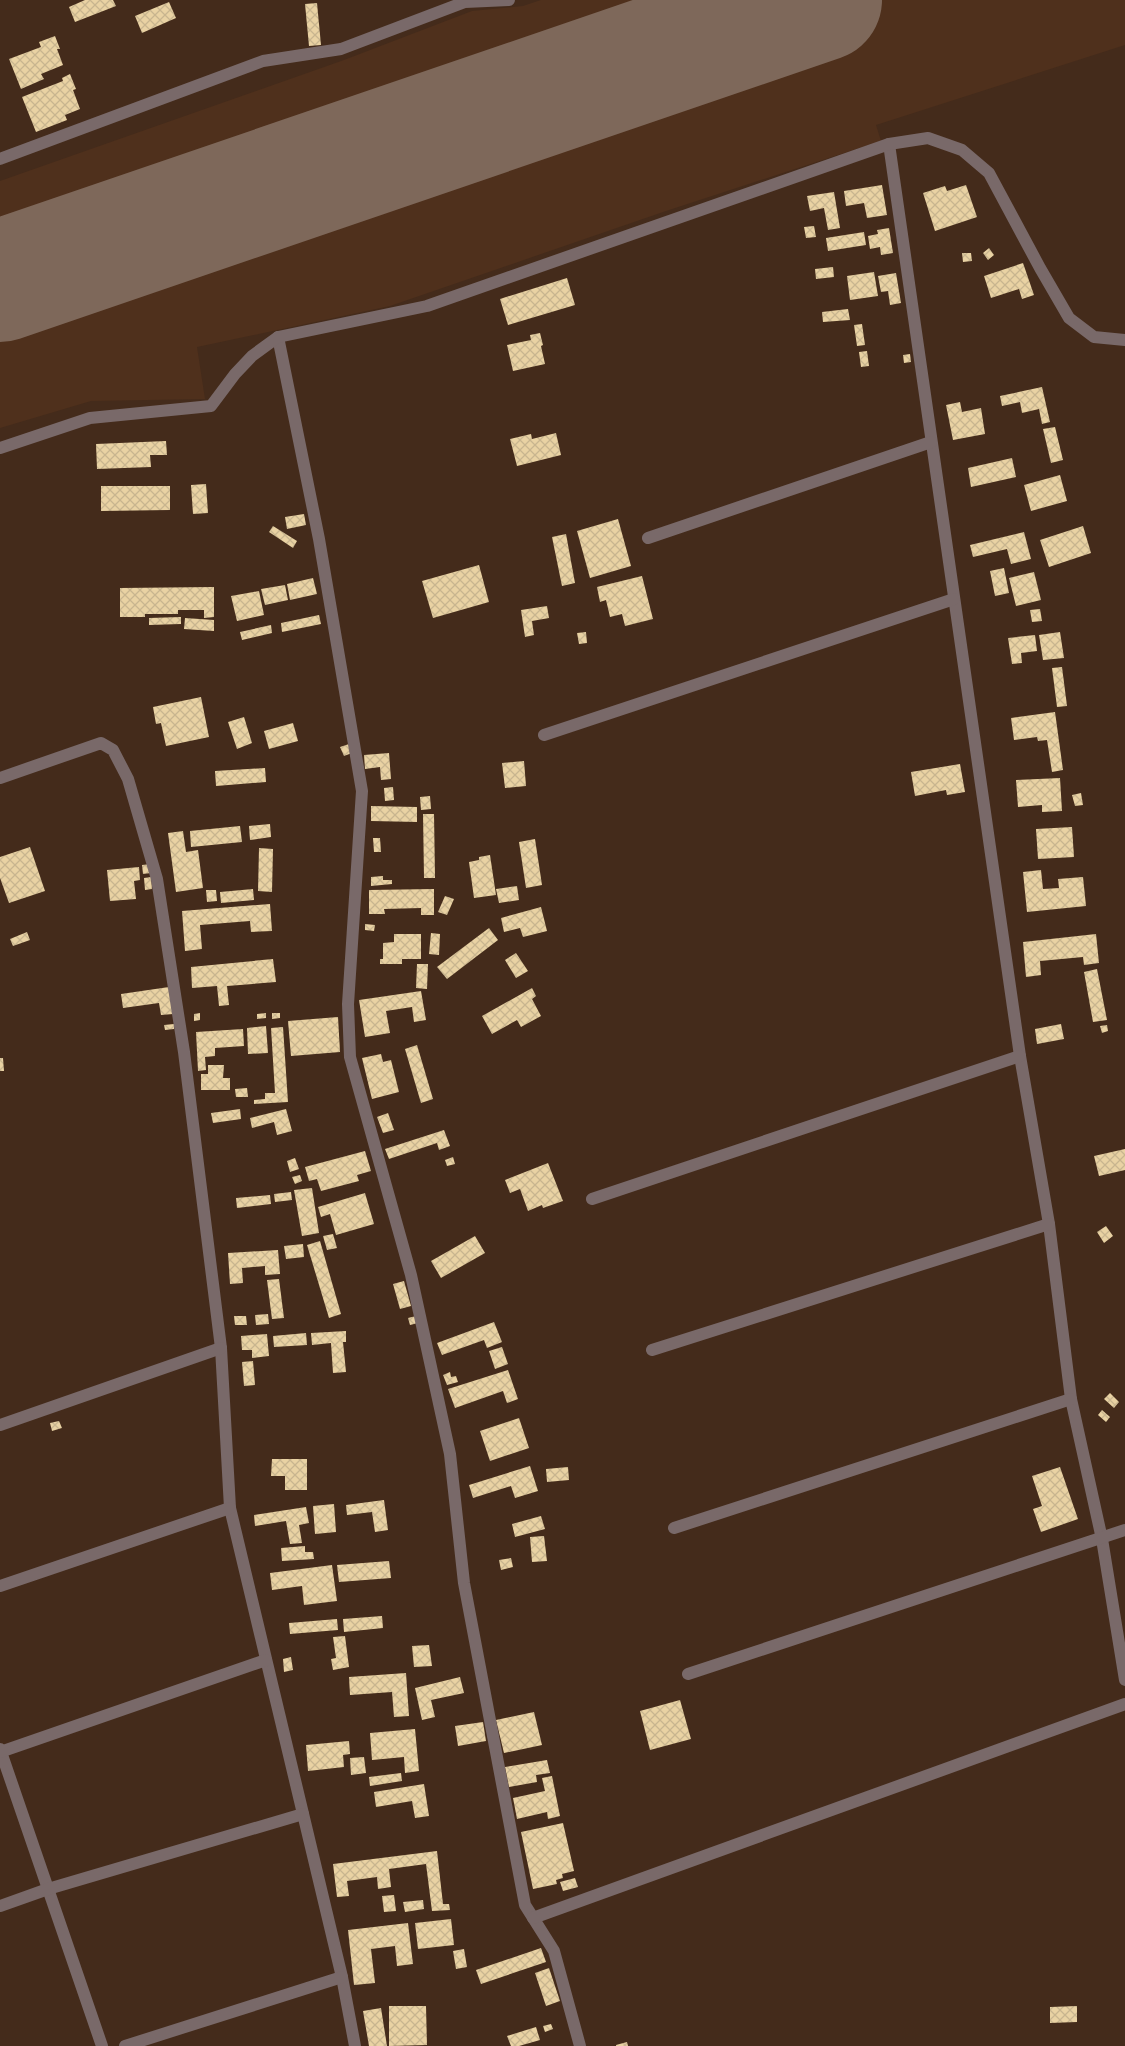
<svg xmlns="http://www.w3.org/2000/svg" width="1125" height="2046" font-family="Barlow,sans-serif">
<defs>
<pattern id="building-cross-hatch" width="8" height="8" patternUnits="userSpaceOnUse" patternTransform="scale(1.25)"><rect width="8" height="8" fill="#e9d2a3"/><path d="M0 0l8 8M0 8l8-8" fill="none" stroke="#c8b58f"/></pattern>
</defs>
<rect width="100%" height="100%" fill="#442b1b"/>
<path fill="#4f301c" d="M541,0H1125V45L876,125L881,141L666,211L390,306L197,347L205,399L91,401L0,428V181L344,60L472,11L523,6Z"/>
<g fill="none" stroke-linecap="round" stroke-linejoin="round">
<path stroke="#7e685a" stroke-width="122" d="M0,281L821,0"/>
</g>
<g fill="url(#building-cross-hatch)">
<path d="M85,0H113L116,6L75,22L69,7Z"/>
<path d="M169,2L176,18L142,33L135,16Z"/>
<path d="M317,3L321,45L309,46L305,4Z"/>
<path d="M55,36L60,49H57L63,65L41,74L44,79L21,89L9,59L41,47L39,42Z"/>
<path d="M70,74L76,89L73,90L80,109L65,115L67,120L36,132L22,97L63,81L62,78Z"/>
<path d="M882,185L887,215L867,218L864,203L846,206L844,191Z"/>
<path d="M966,185L977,217L935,231L923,193L945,186L947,191Z"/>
<path d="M834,192L840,228L828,230L824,208L810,211L807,196Z"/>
<path d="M814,226L816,237L806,238L804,227Z"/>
<path d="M889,228L893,253L881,255L880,247L870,249L868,236L878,234L877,230Z"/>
<path d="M864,232L866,245L828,251L826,238Z"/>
<path d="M989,248L994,255L988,260L983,253Z"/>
<path d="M962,253H971L972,261L963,262Z"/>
<path d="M1023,263L1034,295L1022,299L1019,289L991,298L984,276Z"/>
<path d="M833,267L834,277L816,279L815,269Z"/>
<path d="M874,272L878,296L850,300L847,276Z"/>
<path d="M896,273L901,303L890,305L888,291L881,292L878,276Z"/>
<path d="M567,278L575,305L508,325L500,299Z"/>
<path d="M848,309L850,320L823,322L822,312Z"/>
<path d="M862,324L865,345L857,346L854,325Z"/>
<path d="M540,333L543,345L541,346L545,364L513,371L507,345L531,340L530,335Z"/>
<path d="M867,351L869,366L861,367L859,352Z"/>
<path d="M910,354L911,362L904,363L903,355Z"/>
<path d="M1042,387L1050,422L1042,424L1039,409L1022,413L1020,402L1002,406L1000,396Z"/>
<path d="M960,402L962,412L981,408L985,434L953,440L946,405Z"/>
<path d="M1055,427L1063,460L1051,463L1043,429Z"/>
<path d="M556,433L561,455L517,466L510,439L531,434L532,439Z"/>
<path d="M166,441L167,455H150L151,467L97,469L96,444Z"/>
<path d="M1012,458L1016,477L971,487L968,468Z"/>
<path d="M1060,475L1067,501L1031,511L1024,485Z"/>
<path d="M206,484L208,513L193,514L191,485Z"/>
<path d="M101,486H170V510L101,511Z"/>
<path d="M304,514L306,525L287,529L285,517Z"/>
<path d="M618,519L631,566L590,578L577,531Z"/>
<path d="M273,526L297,541L293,548L269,532Z"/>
<path d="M1083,526L1091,553L1049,567L1040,540Z"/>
<path d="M1024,532L1031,559L1011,564L1007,549L973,557L970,545Z"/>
<path d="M566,534L575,583L562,586L552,537Z"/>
<path d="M479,565L489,602L433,618L422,581Z"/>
<path d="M1004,568L1009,593L995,596L990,571Z"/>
<path d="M1034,572L1041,600L1016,606L1009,578Z"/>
<path d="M642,576L653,619L625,626L622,614L610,617L606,600L600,602L597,587Z"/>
<path d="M313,578L317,594L290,600L287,584Z"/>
<path d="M285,585L288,600L265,605L261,589Z"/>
<path d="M214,587V617L204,618V610H178V614H145V617H120V588Z"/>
<path d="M259,591L264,615L237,621L231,596Z"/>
<path d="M547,606L549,618L532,621L534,635L525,637L521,610Z"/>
<path d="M1040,609L1042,621L1032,622L1030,610Z"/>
<path d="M319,615L321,624L282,632L281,623Z"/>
<path d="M181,617V624L149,625V618Z"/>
<path d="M185,618L214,620V631L184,629Z"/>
<path d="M271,625L272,633L242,640L240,632Z"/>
<path d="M586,632L587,643L579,644L577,633Z"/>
<path d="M1060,632L1064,658L1043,660L1039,635Z"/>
<path d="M1035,635L1037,651L1021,653L1022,663L1012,664L1008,638Z"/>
<path d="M1062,667L1067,706L1057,707L1052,668Z"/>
<path d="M201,697L209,737L166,746L161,723L156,724L153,707Z"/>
<path d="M1055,712L1063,770L1052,772L1047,740L1038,741L1037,737L1014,740L1011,718Z"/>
<path d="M244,717L252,743L237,749L228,722Z"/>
<path d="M293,723L298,741L269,749L264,731Z"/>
<path d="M349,744L352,753L344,756L340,747Z"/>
<path d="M389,753L391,779L381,780L380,767L365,769L364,755Z"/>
<path d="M524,761L526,786L505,788L502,763Z"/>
<path d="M960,764L965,792L947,795L946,790L915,796L911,772Z"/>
<path d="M265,768L266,782L216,786L215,771Z"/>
<path d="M1060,778L1062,811L1042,812V805L1018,807L1016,780Z"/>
<path d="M393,787L394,800L385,801L384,788Z"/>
<path d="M1081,793L1083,805L1075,806L1072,795Z"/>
<path d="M430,796L431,809L421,810L420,797Z"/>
<path d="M371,806L417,807V822L371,821Z"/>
<path d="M423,814H434L435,878H424Z"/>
<path d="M270,824L271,837L250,840L249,826Z"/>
<path d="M240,826L242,842L191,847L190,831Z"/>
<path d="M1072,827L1074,857L1038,859L1036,829Z"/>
<path d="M183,831L186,852L198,850L203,888L176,892L168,833Z"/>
<path d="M373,838H380L381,852H374Z"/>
<path d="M535,839L542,885L526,888L519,842Z"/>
<path d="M30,847L45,891L9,903L0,878V857Z"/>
<path d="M259,848L273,849L272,892L258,891Z"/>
<path d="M490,855L496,895L474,898L469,862L479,860V857Z"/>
<path d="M150,864L151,873L143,874L142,865Z"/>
<path d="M139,867L140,880L134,881L136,899L110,901L107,870Z"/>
<path d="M1041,870L1043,889L1059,888L1058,879L1083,877L1086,906L1027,912L1023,872Z"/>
<path d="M383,876V880H392V884L371,886V877Z"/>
<path d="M151,877L152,889L145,890L144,878Z"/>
<path d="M517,886L519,900L499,903L496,889Z"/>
<path d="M253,889L254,900L221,903L220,892Z"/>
<path d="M434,889V915H421V908L384,909L385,914H369V890Z"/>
<path d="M206,890H216L217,901L207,902Z"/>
<path d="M445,896L454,899L447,915L438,912Z"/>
<path d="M270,904L272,931L251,932L250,921L200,925L202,949L185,951L182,911Z"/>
<path d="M541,907L547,931L523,937L520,928L504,932L501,918Z"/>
<path d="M365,924L375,925L374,931L365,930Z"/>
<path d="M489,928L498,940L447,979L437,967Z"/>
<path d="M27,932L30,940L13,946L10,939Z"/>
<path d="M431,933L440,934L439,955L429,954Z"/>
<path d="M394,934H421V959H402V964H380V959H383V943L394,942Z"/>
<path d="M1096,934L1099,963L1084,965L1083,957L1040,961L1041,975L1026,977L1023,942Z"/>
<path d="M516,953L528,971L516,978L505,960Z"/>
<path d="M273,959L276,982L227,986L229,1005L219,1006L217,986L192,988L191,967Z"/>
<path d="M417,964H428L427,989L416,988Z"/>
<path d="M1097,969L1107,1020L1093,1022L1084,972Z"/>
<path d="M169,987L173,1014L161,1015L159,1003L123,1008L121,994Z"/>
<path d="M532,988L536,996L532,999L541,1016L521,1027L517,1020L492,1034L482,1016Z"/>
<path d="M421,991L426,1020L414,1022L412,1007L386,1011L390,1033L365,1037L359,1000Z"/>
<path d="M200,1013V1020L194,1021V1014Z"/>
<path d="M266,1013V1018L257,1019V1014Z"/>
<path d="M272,1013H280V1018L272,1019Z"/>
<path d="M338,1017L340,1052L291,1056L288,1021Z"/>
<path d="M174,1024V1029L165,1030L164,1025Z"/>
<path d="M1061,1024L1064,1039L1037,1044L1035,1029Z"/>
<path d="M1107,1025L1108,1031L1102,1033L1100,1026Z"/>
<path d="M266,1026L268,1053L248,1054L247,1028Z"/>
<path d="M283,1027L288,1102L254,1104V1100L265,1099V1093H275L271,1028Z"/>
<path d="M243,1029L244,1046L215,1048V1056L205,1057L206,1070L198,1071L196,1032Z"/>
<path d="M417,1045L433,1099L421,1103L405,1049Z"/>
<path d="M381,1054L383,1062L391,1060L399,1092L372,1099L362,1058Z"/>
<path d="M0,1058H3L4,1071H0Z"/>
<path d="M208,1065H224L223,1078H230V1090H201V1074H208Z"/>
<path d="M247,1088L248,1097H236L235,1089Z"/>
<path d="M240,1109L241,1119L213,1123L211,1113Z"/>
<path d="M286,1109L292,1131L277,1135L274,1122L252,1128L250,1118Z"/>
<path d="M388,1113L394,1130L383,1133L377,1117Z"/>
<path d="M444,1130L450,1146L439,1150L437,1143L389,1159L385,1149Z"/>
<path d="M1125,1149V1170L1099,1176L1094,1156Z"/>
<path d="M365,1151L371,1171L357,1175L359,1181L321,1191L317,1179L309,1181L305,1167Z"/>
<path d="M453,1157L455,1164L447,1166L445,1160Z"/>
<path d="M295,1158L299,1169L290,1172L287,1161Z"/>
<path d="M548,1163L563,1201L543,1208L542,1205L528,1211L520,1189L510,1193L505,1180Z"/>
<path d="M300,1175L302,1181L295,1184L292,1177Z"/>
<path d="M312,1188L319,1233L302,1236L294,1190Z"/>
<path d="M291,1192L292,1200L275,1202L274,1194Z"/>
<path d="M365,1193L374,1224L336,1235L330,1214L321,1217L318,1207Z"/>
<path d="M270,1195L271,1204L237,1208L236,1198Z"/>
<path d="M1106,1226L1113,1236L1104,1243L1097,1232Z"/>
<path d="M333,1234L337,1248L327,1250L323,1236Z"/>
<path d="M475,1236L485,1253L441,1278L431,1261Z"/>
<path d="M320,1241L341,1314L329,1318L307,1245Z"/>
<path d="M303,1244L304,1257L286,1259L284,1246Z"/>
<path d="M278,1250L280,1274L265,1275V1266L242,1268L243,1283L230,1284L228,1253Z"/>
<path d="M279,1279L284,1318L272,1319L267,1280Z"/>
<path d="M404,1281L411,1306L400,1309L393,1284Z"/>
<path d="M268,1314L269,1324L256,1325L255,1315Z"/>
<path d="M234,1316H246L247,1325H235Z"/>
<path d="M416,1316L418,1323L410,1325L408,1318Z"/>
<path d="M494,1322L502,1342L487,1348L484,1340L442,1355L437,1343Z"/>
<path d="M346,1331V1342H343L346,1372L333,1373L331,1343L312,1345L311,1333Z"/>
<path d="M306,1333L307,1345L274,1347L273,1336Z"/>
<path d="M267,1334L269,1356L252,1358V1350H242L241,1336Z"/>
<path d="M502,1347L508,1364L495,1369L489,1351Z"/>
<path d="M253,1361L255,1385L244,1386L242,1362Z"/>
<path d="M508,1370L518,1399L507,1403L503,1391L455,1408L448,1389Z"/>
<path d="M450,1372L451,1377L456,1376L458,1382L447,1385L443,1375Z"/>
<path d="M1110,1393L1119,1402L1114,1408L1104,1399Z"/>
<path d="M1102,1410L1110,1417L1106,1422L1098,1415Z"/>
<path d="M519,1418L529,1448L490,1461L480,1431Z"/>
<path d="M59,1421L62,1428L52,1431L50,1423Z"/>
<path d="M272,1459H307V1490H285V1476H271Z"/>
<path d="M530,1466L538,1491L515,1498L511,1486L473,1498L469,1485Z"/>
<path d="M568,1467L569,1480L547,1482L546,1469Z"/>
<path d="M1060,1467L1078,1519L1041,1532L1033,1509L1042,1506L1032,1476Z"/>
<path d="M384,1500L388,1530L375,1532L372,1512L347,1515L346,1505Z"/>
<path d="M334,1504L336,1532L315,1534L313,1506Z"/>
<path d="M306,1507L309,1523L299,1525L302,1543L290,1544L286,1521L255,1526L254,1515Z"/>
<path d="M541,1516L545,1529L515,1537L512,1524Z"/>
<path d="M544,1536L547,1561L532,1562L530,1537Z"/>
<path d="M305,1546V1552H313L314,1559L282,1561L281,1548Z"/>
<path d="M511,1558L513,1567L501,1570L499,1560Z"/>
<path d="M389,1561L391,1578L339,1582L337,1565Z"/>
<path d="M332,1565L337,1601L304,1605L302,1586L272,1590L270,1573Z"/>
<path d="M382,1616L383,1628L344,1632L343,1619Z"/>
<path d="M337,1619L338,1630L290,1634L289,1623Z"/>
<path d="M345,1636L349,1667L333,1670L331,1659L336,1658L333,1637Z"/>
<path d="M429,1645L432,1666L414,1667L412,1646Z"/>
<path d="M291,1657L293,1670L284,1672L283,1659Z"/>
<path d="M406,1673L409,1716L394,1717L392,1692L350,1695L349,1677Z"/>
<path d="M460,1677L464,1693L431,1700L435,1717L422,1720L415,1688Z"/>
<path d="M680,1700L691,1739L650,1750L640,1711Z"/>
<path d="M534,1712L542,1745L504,1753L496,1720Z"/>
<path d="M483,1722L486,1741L458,1746L455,1726Z"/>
<path d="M415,1729L419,1771L405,1773L404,1757L372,1760L370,1733Z"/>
<path d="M349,1741L350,1754L343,1755L344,1767L308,1771L306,1745Z"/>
<path d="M364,1757L366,1773L351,1775L350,1758Z"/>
<path d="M547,1760L550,1773L536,1775L537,1782L509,1787L505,1767Z"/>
<path d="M401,1773L402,1781L370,1786L369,1777Z"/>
<path d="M552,1776L560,1816L548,1819L547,1812L517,1819L513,1798L545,1791L542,1778Z"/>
<path d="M424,1784L429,1816L415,1818L412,1801L376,1807L374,1792Z"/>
<path d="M563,1823L574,1871L562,1874L563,1878L556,1880L557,1884L533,1889L521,1832Z"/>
<path d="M437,1851L443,1904H449L450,1910L432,1911L426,1864L389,1869L391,1887L378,1889L377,1877L347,1881L349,1896L337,1897L333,1864Z"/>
<path d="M575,1878L578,1887L563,1891L560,1882Z"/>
<path d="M394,1895L396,1911L384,1912L382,1896Z"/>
<path d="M423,1900L424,1909L405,1912L403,1902Z"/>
<path d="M451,1919L454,1945L418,1949L415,1923Z"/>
<path d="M408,1923L413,1964L397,1966L395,1946L371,1949L375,1983L354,1985L348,1930Z"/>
<path d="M541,1948L546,1962L481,1984L476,1970Z"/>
<path d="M464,1949L467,1967L456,1969L453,1951Z"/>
<path d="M549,1968L560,2001L546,2006L535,1973Z"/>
<path d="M389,2006H426L427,2045L389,2046Z"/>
<path d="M1077,2006V2022L1050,2023V2007Z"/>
<path d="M381,2008L387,2046H369L363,2011Z"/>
<path d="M551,2024L553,2029L545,2032L543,2026Z"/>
<path d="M536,2027L540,2040L519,2046H511L507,2036Z"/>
<path d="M627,2042L628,2046H616V2045Z"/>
</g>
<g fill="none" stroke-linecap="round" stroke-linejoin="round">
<g stroke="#796969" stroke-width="12">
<path d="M889,144L1020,1056L1049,1224L1071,1399L1102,1539L1125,1680"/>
<path d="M0,159L263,61L341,49L465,2L509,0"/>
<path d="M278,337L319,539L362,791L348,1004L350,1057L411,1275L450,1454L464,1583L525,1905L554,1951L580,2046"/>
<path d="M0,448L90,418L211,406L235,374L252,356L278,337L427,306L889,144L928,138L962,150L989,173L1040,268L1069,318L1094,337L1125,340"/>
<path d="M648,538L931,442"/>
<path d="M544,735L954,599"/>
<path d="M0,778L101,743L113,750L128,779L157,879L184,1052L221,1348L230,1508L342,1977L355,2046"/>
<path d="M592,1199L1020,1056"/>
<path d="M652,1350L1049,1224"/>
<path d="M0,1425L221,1348"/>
<path d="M674,1528L1071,1399"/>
<path d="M0,1586L230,1508"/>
<path d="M688,1674L1125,1530"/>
<path d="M0,1749L102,2046"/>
<path d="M0,1752L266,1660"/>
<path d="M0,1906L48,1889L303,1814"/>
<path d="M533,1918L1125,1704"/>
<path d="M125,2046L342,1977"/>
</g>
</g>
</svg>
